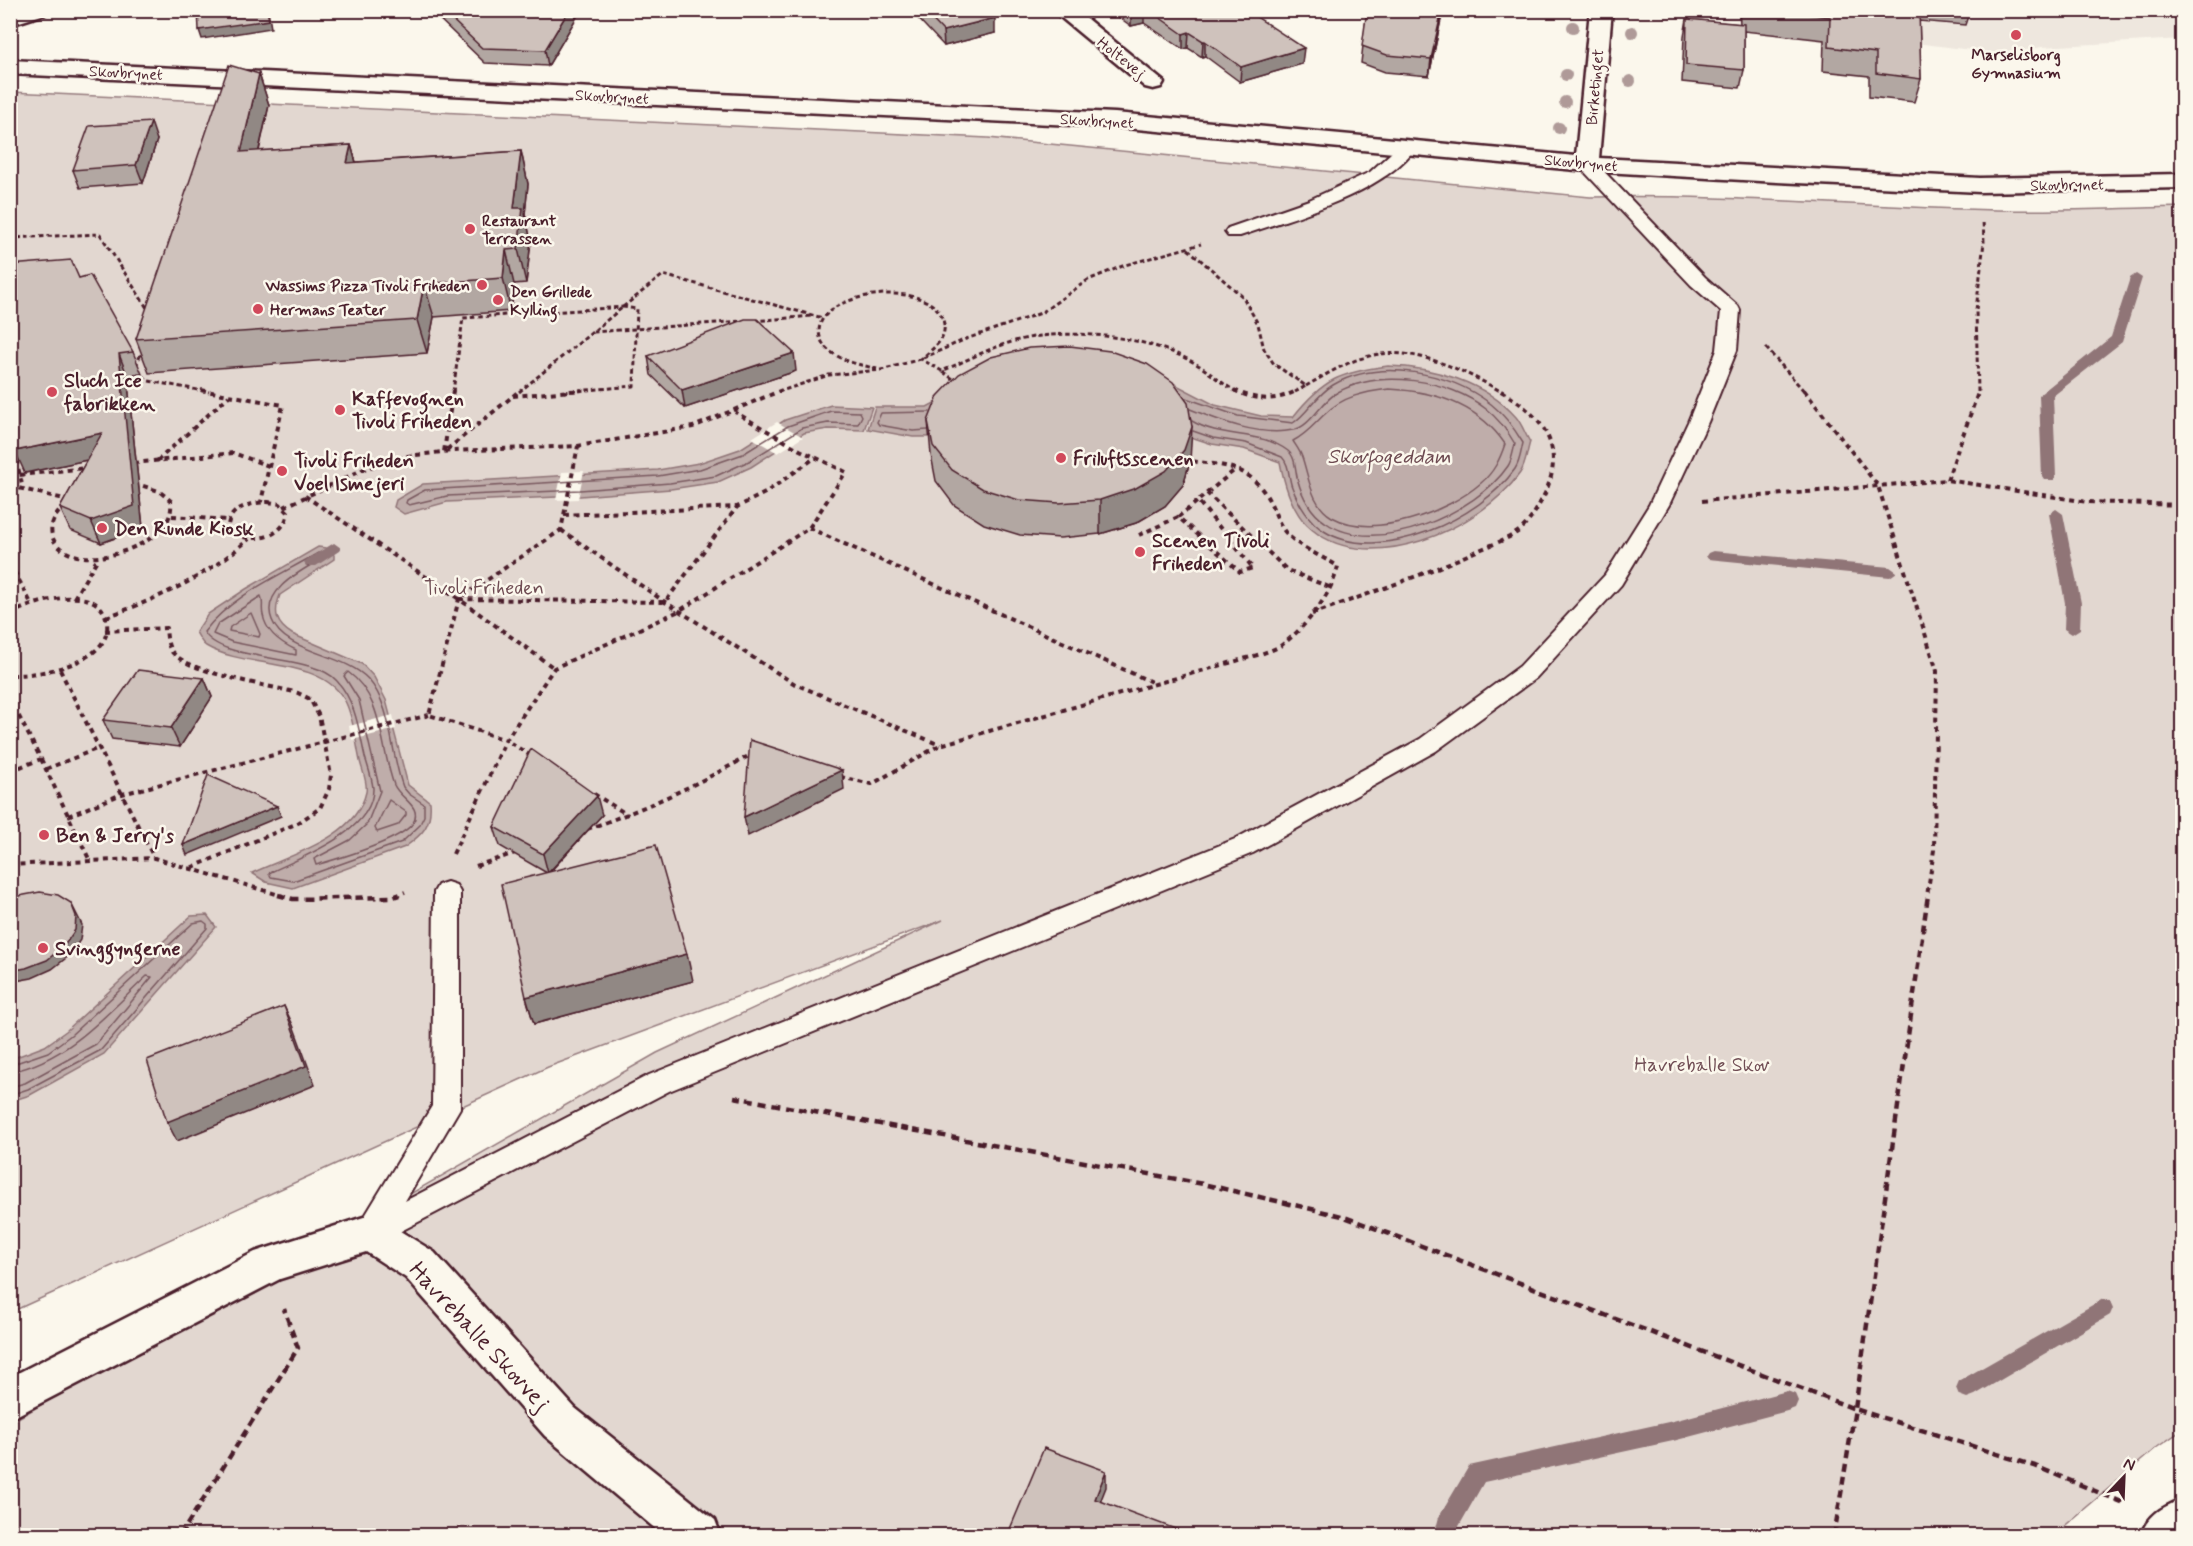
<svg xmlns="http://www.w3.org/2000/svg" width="2193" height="1546" font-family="Mynerve,sans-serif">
<rect width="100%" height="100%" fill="#fbf7ec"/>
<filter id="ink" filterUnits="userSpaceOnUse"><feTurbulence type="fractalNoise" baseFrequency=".0167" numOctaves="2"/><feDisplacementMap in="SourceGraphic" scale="12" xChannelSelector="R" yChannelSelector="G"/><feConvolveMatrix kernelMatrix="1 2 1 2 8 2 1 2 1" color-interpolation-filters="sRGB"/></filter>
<g filter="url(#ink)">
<path fill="#eee7de" d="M1654,10L2182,11V39L2042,47L2003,54Z"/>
<path fill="#e2d7d0" stroke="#967b7e" stroke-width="1.5" d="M11,92L988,138L1590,197C1715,194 1839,205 1964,209C2037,212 2110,209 2182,207V1430L2156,1448L2054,1535H11V1422L657,1053L943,920L548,1067L11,1312Z"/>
<g fill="#bfadaa" stroke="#907477" stroke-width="1.5">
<path d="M1388,366C1433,367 1485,382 1516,417C1522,424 1525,434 1530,442C1527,451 1526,465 1520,473C1481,529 1364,581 1307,525C1291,509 1284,483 1280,462L1244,449L1212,444L1185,435L913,437L868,429L875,407H927L984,377L1167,380L1215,405L1261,416L1293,417C1323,379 1341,372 1388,366Z"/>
<path d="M831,405L872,407L864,430L828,429L804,433L751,467L718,482L671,489L580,496L447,502L404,514L394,507L396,500L423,484L658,470L699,463L740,449L785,420Z"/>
<path d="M318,547L326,548L334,555V559L280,595C273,613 276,624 292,634L362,664L374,677L386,700L408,785L430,802C432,825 423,834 405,847L293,888L266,882L252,873C290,855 356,838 366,792C368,783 362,770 360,761C356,743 354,720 346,703C324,656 246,670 206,646C202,644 199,637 196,632L208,614L246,589Z"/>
<path d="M207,915L216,927L104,1054L30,1095L11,1101V1059L45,1046L66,1031L191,916Z"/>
</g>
<g fill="#fbf7ec">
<path d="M777,422L803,437L778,453L752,438Z"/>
<path d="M584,471L578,499L556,500L562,472Z"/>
<path d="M393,715L396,729L352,740L349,726Z"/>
</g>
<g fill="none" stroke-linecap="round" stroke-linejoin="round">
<g stroke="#79585e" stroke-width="1.5">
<path d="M1389,389C1435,391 1478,404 1505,444C1500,459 1494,472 1481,483C1448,512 1374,540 1332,517C1311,505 1309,477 1302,457C1300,451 1296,446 1293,441C1307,434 1314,424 1325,414C1343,396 1365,392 1389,389Z"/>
<path d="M1186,398L1238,416L1293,423C1308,413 1316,395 1333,385C1380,358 1449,372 1491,404C1505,415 1514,428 1523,443C1521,451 1520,462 1515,469C1481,518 1379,566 1324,531C1309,522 1298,503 1292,487C1288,477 1290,465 1282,457L1246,443L1213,438L1193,431"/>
<path d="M1190,409C1220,421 1260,437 1293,430C1311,427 1321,401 1338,392C1380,369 1449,379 1486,409C1499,419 1507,430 1515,444C1513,451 1512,460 1508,466C1477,512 1376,559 1325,522C1311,513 1302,496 1298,481C1295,471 1296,457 1288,451C1261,430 1221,439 1192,421"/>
<path d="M831,411L860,412L862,416L858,424L828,423L802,428L749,461L716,476L670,483L580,490L447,496L409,505L406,503L407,500L425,490L658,476L700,469L743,454L788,426Z"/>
<path d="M928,430L913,431L879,425L877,422L881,413L930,412"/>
<path d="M318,553L323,554V558C303,570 260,590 272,620C284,653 344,653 368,679C393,707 390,753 403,787L409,794L424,804V816L419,826L402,842L293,881L271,877L269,873C301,857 374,832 373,788C372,778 368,767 365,757C359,731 356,702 337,681C313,653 221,663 204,632C232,595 279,576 318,553Z"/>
<path d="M261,596C264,602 261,608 263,615C266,633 281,643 296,650V655L232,642L213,634L218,624Z"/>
<path d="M251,613L260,634L259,637L229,631L230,627Z"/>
<path d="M348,672C384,698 380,747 394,785C400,799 423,806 413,823C402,840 337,859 316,865L314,859L350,840L367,824L380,791L359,700L344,676Z"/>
<path d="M389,800L406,812V815L398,825L377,832L375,828Z"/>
<path d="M10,1065L48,1052L71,1035L193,923L203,921L207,924V928L101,1050L28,1089L10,1095"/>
<path d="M10,1072C67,1061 107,1014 147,976L152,977L96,1044L25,1083L10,1087"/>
</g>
<g fill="#907477" fill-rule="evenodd">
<path d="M2136,274L2142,278L2122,342L2053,396L2056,477L2054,480H2044L2042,477L2039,395L2111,337L2130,278Z"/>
<path d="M2056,509L2063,514L2081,603L2080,629L2072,634L2064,629L2065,603L2049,514Z"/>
<path d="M334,543L341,548L339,551L316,566H306L304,563L306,560Z"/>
<path d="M1713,551L1890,567L1897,572L1890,577L1708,559L1706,556L1708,553Z"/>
<path d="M2103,1299L2110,1301L2113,1308L2110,1315L1975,1395L1967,1398L1959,1395L1956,1388L1959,1381Z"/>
<path d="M1787,1391L1795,1394L1798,1401L1795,1408L1787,1411L1673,1441L1484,1482L1458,1528L1456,1536H1434L1439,1517L1469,1466L1673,1421Z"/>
</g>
<defs>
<g id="service">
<path d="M1408,142L1414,143L1416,147C1383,194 1294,217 1240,236H1228L1225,232L1228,228L1309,200L1370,172L1402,143Z"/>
<path d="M1587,159L1593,160L1705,277L1738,306L1740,310L1737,350L1708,422L1669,505L1621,585L1536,678L1436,751L1253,853L669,1091L380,1242L370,1246L360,1242L355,1233L360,1224L432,1106L434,892L438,885L447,882L456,885L460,892V1108L405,1201L649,1075L1235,839L1420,739L1520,666L1605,575L1649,505L1688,422L1717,350L1721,311L1691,285L1581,168L1578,164L1581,160Z"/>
</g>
<g id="minor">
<path d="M15,10H48L45,14L10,25V12Z"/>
<path d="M1052,10H1076L1164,82L1161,87L1153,89L1145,87Z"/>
<path d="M1590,10H1612L1599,158L1980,178L2182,174V188L1980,192L1777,182L1587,171L1115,127L10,74V60L1115,113L1576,156Z"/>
</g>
<g id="tertiary">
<path d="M370,1215L384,1221L434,1252L575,1408L715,1520L721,1536H664L545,1436L406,1278L366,1252L280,1279L10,1419V1377L255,1252Z"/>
<path d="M2182,1499V1536H2140C2149,1514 2161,1508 2182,1499Z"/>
</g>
</defs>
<use href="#service" stroke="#4a1f2b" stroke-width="4"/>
<use href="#minor" stroke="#4a1f2b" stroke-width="5"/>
<use href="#tertiary" stroke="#4a1f2b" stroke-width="5"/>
<g stroke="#4a1f2b" stroke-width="3" stroke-dasharray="4.5 3" stroke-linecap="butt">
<path d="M10,238L100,234L149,311"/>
<path d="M1188,249L1243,297L1258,324L1264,349L1274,364L1306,386L1295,392"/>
<path d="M623,307L663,275L823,318"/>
<path d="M754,321L812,316"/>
<path d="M593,332L743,321"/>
<path d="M1766,348L1805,392"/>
<path d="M136,366L142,351"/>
<path d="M877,369C863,365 847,363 834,354C827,350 822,344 820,337C808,294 922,277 941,315C951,336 936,346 921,359L942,371C966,361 989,348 1015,341C1066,327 1144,335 1191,361C1207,369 1220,383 1237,392"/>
<path d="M137,372L149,381L209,392"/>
<path d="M943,372L956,381"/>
<path d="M1306,386C1327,374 1349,360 1374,355C1417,347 1465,371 1502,392"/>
<path d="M453,392L463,318L623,307"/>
<path d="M519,392L623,307"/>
<path d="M564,392L634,386L637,309L623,307"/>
<path d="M778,392L829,375L881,370L921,359L966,339L1041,313L1088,280L1125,265L1201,244"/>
<path d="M1978,392L1976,310L1984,242L1983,220"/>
</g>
<g stroke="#4a1f2b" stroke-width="4" stroke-dasharray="5 4.5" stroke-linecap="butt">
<path d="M201,390L283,405L261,502"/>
<path d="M453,390L444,452L513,396"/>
<path d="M1234,390C1256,401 1276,402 1298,390"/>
<path d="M1804,390L1878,486L1937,671L1934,850L1927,896"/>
<path d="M513,396L520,390"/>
<path d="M513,396L582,390"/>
<path d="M10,432L23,489"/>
<path d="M157,461L229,396"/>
<path d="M134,463L233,453L269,466"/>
<path d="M10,476L87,468"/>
<path d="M1947,480L1979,390"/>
<path d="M134,483L159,491L171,501C173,519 162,532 146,541C46,596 1,496 134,483Z"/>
<path d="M10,486L68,500"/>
<path d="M1207,493L1236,469"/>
<path d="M305,496L459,599L554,668"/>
<path d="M1702,501L1947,480L2088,502L2182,505"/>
<path d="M268,502L280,504L288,512C284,540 249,544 228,531C226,508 249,503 268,502Z"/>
<path d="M284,507L364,469L408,456L451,451L578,446L693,427L782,390"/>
<path d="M564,515L737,507L765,493L816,457"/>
<path d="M172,516L228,520"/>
<path d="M1178,517L1198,501"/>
<path d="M809,528L1156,684"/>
<path d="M561,530L665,602L795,684L940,745"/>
<path d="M1139,535L1178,517L1240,572L1253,568L1198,501L1207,493L1287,570L1329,587"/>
<path d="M10,563L31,603"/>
<path d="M74,598L98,558"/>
<path d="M459,599L665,602L737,507"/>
<path d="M10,614C32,602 102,580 107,623C112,663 38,676 10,675"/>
<path d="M1312,614C1365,595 1418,577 1470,554C1485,547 1502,542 1516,533C1527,526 1535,513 1541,501C1569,451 1545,416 1499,390"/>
<path d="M106,617C160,598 206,577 249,539"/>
<path d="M105,631L166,628C167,637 167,648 174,654C196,675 268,685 298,693L310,699L319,716L331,775L329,789L320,808L298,823L188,869"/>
<path d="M60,670L154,858"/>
<path d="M10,699L41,759L10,771"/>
<path d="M531,756L506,740L554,668L679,611L809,528L846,472L800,450L735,412"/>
<path d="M41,759L90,861"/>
<path d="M46,769L99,748"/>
<path d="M840,777L872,784L940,745L1261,654C1268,651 1277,649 1283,644C1306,627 1332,594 1338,566C1321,556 1300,548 1286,533C1279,525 1276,514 1271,504C1252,466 1229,466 1190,461"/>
<path d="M594,794L628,815"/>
<path d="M68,816L122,794L429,715"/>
<path d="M587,829C645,809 698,784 752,754"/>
<path d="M453,854L506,740L429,715L459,599L561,530L578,446"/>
<path d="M10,865L154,858L283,896"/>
<path d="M476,866L518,852"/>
<path d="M395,896L405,892"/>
</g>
<g stroke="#4a1f2b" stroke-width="4.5" stroke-dasharray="8 5" stroke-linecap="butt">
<path d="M278,895L293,899L393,897L399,895"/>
<path d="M734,1097L1203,1184L1342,1216L1855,1409L2035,1466L2124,1503"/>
<path d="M180,1536L298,1348L284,1309"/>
<path d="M1834,1536L1855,1409L1928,895"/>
</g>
<use href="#service" fill="#fbf7ec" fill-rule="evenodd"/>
<use href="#minor" fill="#fbf7ec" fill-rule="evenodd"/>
<use href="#tertiary" fill="#fbf7ec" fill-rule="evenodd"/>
</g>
<g fill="#af9a98">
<circle cx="1573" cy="27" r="6"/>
<circle cx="1632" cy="32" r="6"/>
<circle cx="1566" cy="75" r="6"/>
<circle cx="1630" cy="81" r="6"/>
<circle cx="1565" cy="102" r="6"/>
<circle cx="1559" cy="128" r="6"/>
</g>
<g fill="#b2a7a2" stroke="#4a1f2b" stroke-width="1.5">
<path d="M430,10H581L548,66L485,63Z"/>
<path d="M910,10H986L995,33L944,46Z"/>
<path d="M1109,10H1246L1302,64L1240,82L1205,56L1202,57L1188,48L1183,49L1144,23L1131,26Z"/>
<path d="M1367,10H1443L1429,76L1385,72L1361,63Z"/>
<path d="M1739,10H1970L1965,25L1919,21L1921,79L1914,102L1869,97V76L1823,71L1824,40L1744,31V70L1740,88L1682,82L1684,36L1687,19L1740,24Z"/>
<path d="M259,74L269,105L259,151L351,145L356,162L521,151L528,184L525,214L531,241L526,283L514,284L511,311L434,317L427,353L149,373L136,339Z"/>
<path d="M157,140L143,183L80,188L73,170Z"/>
<path d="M10,265L79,278L133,352L142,374L127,375L143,528L101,543L70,530L60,508L87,460L25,473L10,409Z"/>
<path d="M648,356L796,371L685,408L651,375Z"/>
<path d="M928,421L1190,461L1183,485L1165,506L1136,523L1100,534L1060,538L1020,535L984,524L954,505L936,481L931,455Z"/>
<path d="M204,678L212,697L180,747L112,739L103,720Z"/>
<path d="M602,815L550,872L693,981L534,1024L526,997L547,873L500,846L494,827Z"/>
</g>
<g fill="#918884" stroke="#4a1f2b" stroke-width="1.5">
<path d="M267,10H268L271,28L202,39L199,30Z"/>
<path d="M569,10H581L548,66L545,50Z"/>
<path d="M1132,10H1144V23L1131,26V11Z"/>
<path d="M1442,10H1443L1429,76L1431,59Z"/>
<path d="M995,18V33L944,46L943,31Z"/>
<path d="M1189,32L1188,48L1183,49V34Z"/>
<path d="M1203,41H1205V56L1202,57Z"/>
<path d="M1304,48L1302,64L1240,82L1241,67Z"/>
<path d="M259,74L269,105L251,185L241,152Z"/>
<path d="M151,122L157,140L143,183L136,165Z"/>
<path d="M351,145L360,177L347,163Z"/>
<path d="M521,151L528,184L525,214L531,241L526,283L518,249L514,208Z"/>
<path d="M506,250L514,284L511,311L503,278Z"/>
<path d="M424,284L434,317L427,353L417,320Z"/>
<path d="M794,353L796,371L685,408L682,390Z"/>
<path d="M119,354L127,375L143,528L101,543L91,521Z"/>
<path d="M1192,427L1190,461L1183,485L1165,506L1136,523L1100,534V500Z"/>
<path d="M102,433L111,455L25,473L15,451Z"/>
<path d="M204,678L212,697L180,747L171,728Z"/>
<path d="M842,770L844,789L748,836L744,817Z"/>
<path d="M597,796L602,815L548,873L543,854Z"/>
<path d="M277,806L281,816L187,855L183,845Z"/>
<path d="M71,903L82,925L80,940L70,955L52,969L32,978L10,982V971Z"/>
<path d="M687,954L693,981L534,1024L526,997Z"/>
<path d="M284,1006L293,1025L315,1085L177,1141L167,1122Z"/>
<path d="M1106,1471V1487L1095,1515V1499Z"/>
</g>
<g fill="#cfc2bc" stroke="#4a1f2b" stroke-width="1.5">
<path d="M198,10H267L269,20L199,30Z"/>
<path d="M442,10H569L545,50L482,48Z"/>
<path d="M923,10H986L995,18L943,31Z"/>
<path d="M1149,10H1246L1304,48L1241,67L1205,41H1203L1189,32L1183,34Z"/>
<path d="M1367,10H1442L1431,59L1387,55L1362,46Z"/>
<path d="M1773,10H1919L1921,79L1876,73V53L1829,47L1830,17Z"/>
<path d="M1687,19L1744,24V70L1686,65Z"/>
<path d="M229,65L259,74L241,152L351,145L347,163L521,151L514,208H523L518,249L506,250L503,278L424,284L417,320L136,339Z"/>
<path d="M151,122L136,165L73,170L89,126Z"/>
<path d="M71,260L79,278L90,275L133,352L119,354L134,506L91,521L60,508L102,433L15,451L10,402V265Z"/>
<path d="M745,319H757L794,353L682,390L648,356Z"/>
<path d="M1070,346L1110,351L1147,364L1173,382L1188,403L1192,427L1184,450L1166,471L1136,488L1100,500L1059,503L1019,500L983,489L952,470L933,446L928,421L938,396L959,374L991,357L1029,348Z"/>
<path d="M138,670L204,678L171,728L103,720Z"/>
<path d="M750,740L842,770L744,817Z"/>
<path d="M531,749L597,796L543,854L494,827Z"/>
<path d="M208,775L277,806L183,845Z"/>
<path d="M656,845L687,954L526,997L501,884Z"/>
<path d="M40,892L58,895L71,903L76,916L75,930L64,946L47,960L26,968L10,971V899L19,896Z"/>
<path d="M284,1006L306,1066L167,1122L147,1060Z"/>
<path d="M1044,1448L1106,1471L1095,1499L1194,1536H1007Z"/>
</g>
</g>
<g fill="#d1495b" stroke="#fbf7ec" stroke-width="2">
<circle cx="2016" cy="35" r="6"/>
<circle cx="470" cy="229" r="6"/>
<circle cx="482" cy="285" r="6"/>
<circle cx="498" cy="300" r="6"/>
<circle cx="258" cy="309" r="6"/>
<circle cx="52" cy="392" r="6"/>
<circle cx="340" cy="410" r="6"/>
<circle cx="1061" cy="458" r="6"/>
<circle cx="282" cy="471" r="6"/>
<circle cx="102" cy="528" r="6"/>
<circle cx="1140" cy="552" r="6"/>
<circle cx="44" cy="835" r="6"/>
<circle cx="43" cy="948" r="6"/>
</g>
<g text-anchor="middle" stroke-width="5" stroke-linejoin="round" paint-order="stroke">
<g font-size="16" font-weight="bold" fill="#4a1f2b" stroke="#fbf7ec" text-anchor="start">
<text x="2016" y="60" text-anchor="middle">Marselisborg<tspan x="2016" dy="18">Gymnasium</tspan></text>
<text x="482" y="226">Restaurant<tspan x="482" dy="18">Terrassen</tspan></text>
<text x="470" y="291" text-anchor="end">Wassims Pizza Tivoli Friheden</text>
<text x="510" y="297">Den Grillede<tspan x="510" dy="18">Kylling</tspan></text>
<text x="270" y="315">Hermans Teater</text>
</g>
<g font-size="16" fill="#4a1f2b" stroke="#fbf7ec">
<text transform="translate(1122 57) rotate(38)" y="6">Holtevej</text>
<text transform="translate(126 72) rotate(3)" y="6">Skovbrynet</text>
<text transform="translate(1594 87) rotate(-85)" y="6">Birketinget</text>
<text transform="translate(612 96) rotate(3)" y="6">Skovbrynet</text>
<text transform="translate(1097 120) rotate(3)" y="6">Skovbrynet</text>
<text transform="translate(1581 162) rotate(5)" y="6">Skovbrynet</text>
<text transform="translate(2067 184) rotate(-1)" y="6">Skovbrynet</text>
</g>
<g font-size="20" font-weight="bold" fill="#4a1f2b" stroke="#fbf7ec" text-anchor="start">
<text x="64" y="387">Sluch Ice<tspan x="64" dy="23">fabrikken</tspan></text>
<text x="352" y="405">Kaffevognen<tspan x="352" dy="23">Tivoli Friheden</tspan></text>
<text x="1073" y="465">Friluftsscenen</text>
<text x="294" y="467">Tivoli Friheden<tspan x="294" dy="23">Voel Ismejeri</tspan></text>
<text x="114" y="535">Den Runde Kiosk</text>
<text x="1152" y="547">Scenen Tivoli<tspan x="1152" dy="23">Friheden</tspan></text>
<text x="56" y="842">Ben &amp; Jerry's</text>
<text x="55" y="955">Svinggyngerne</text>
</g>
<g font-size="20" fill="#704d54" stroke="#fbf7ec">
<text x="484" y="594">Tivoli Friheden</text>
<text x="1702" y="1071">Havreballe Skov</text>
</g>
<g font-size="21" font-style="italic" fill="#6d4a51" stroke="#fbf7ec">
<text x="1389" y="463">Skovfogeddam</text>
</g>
<g font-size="24" fill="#4a1f2b" stroke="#fbf7ec">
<text transform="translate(480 1336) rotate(47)" y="8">Havreballe Skovvej</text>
</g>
</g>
<rect width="2193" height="1546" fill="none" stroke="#fbf7ec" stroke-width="36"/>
<rect x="18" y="18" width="2157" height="1510" fill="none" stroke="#4a1f2b" stroke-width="2" filter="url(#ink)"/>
<g transform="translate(2124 1477) rotate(23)" stroke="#fbf7ec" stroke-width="4.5" paint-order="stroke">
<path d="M0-4.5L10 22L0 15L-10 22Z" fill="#4a1f2b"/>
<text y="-9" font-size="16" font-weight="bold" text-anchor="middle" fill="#4a1f2b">N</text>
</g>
</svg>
